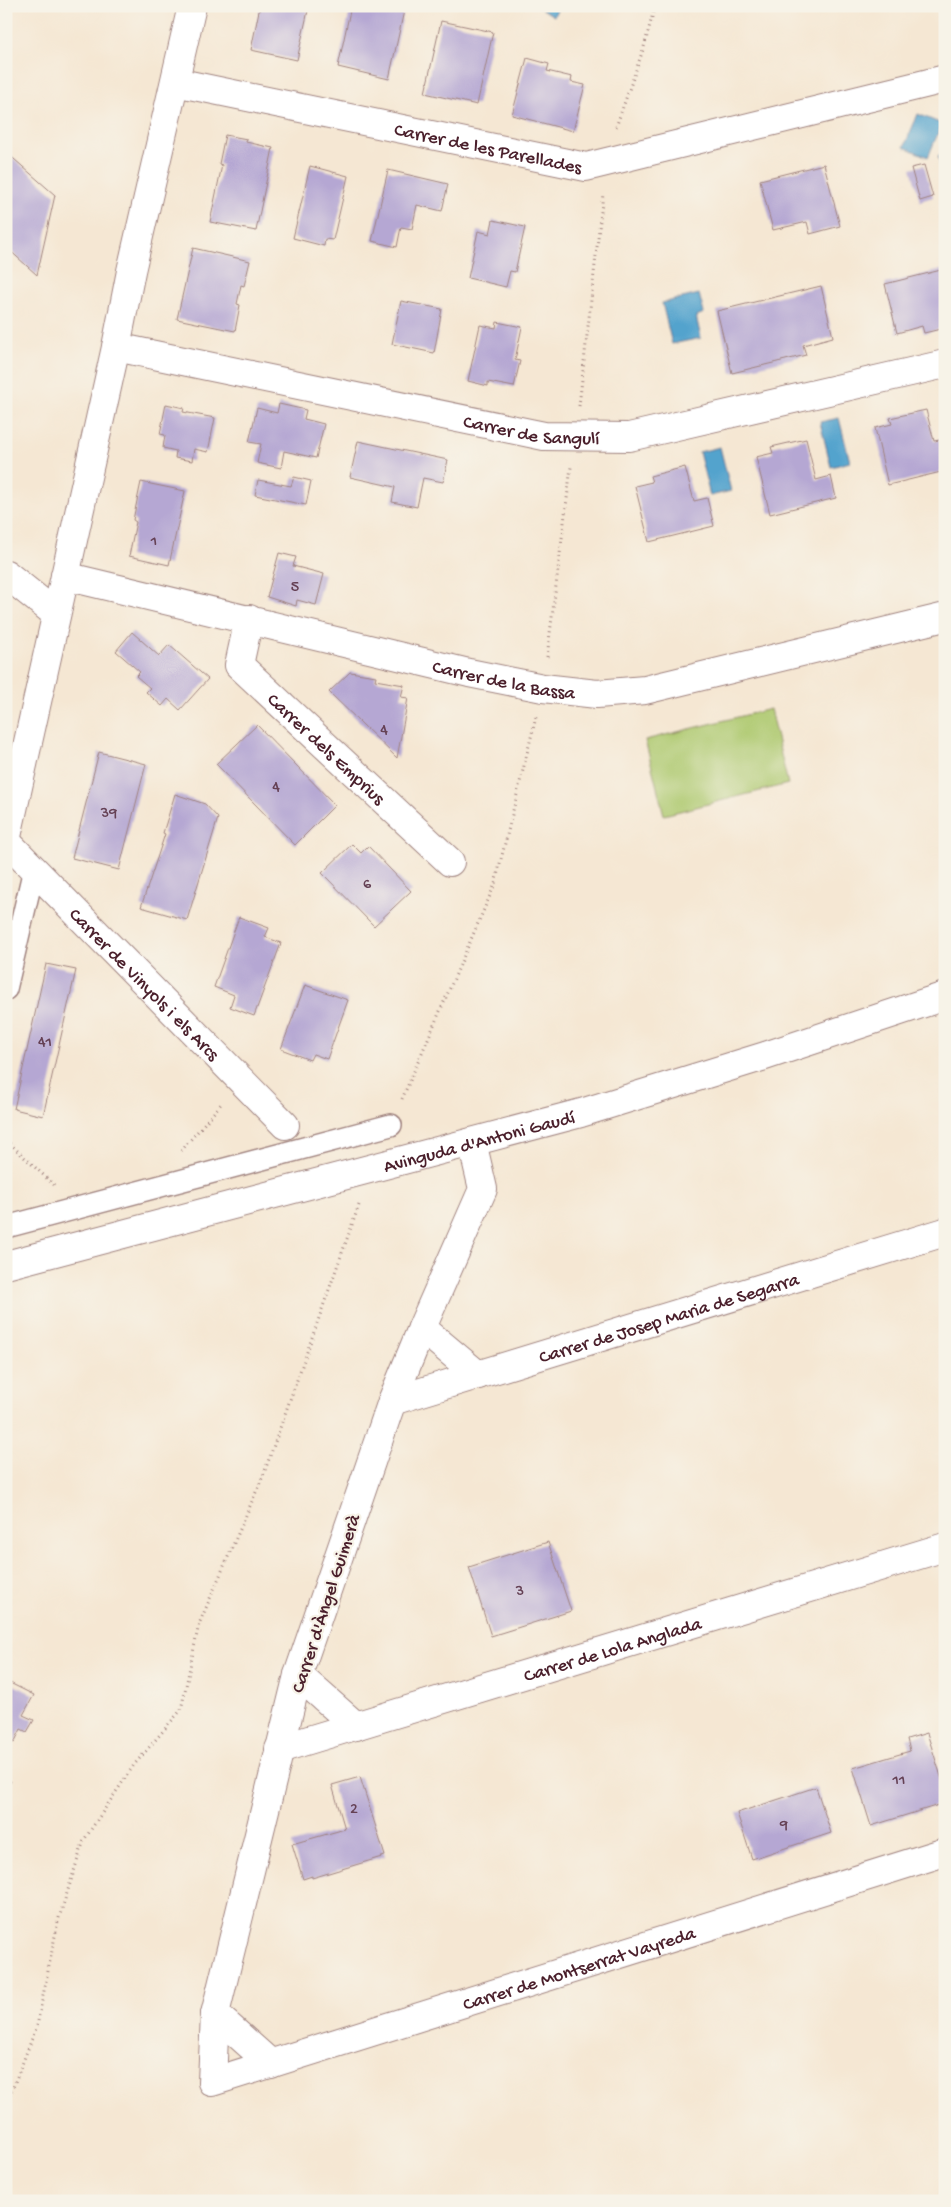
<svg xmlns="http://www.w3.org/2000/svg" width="951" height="2207" font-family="'Gochi Hand',sans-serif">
<rect width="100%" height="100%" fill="#f7f3e8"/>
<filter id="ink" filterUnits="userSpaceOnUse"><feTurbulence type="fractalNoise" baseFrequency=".02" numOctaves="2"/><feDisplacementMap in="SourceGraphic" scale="10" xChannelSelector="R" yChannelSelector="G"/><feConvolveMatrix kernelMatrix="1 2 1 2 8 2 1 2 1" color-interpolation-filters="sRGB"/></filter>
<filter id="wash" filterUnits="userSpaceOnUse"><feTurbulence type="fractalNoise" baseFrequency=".0096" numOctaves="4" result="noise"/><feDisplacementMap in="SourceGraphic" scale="20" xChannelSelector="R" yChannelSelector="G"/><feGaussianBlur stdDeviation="1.12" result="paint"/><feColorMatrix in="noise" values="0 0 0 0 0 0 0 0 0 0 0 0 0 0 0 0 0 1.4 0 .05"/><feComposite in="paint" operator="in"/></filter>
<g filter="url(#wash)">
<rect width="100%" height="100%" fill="#f5e7d3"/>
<path fill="#aec970" stroke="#7c744e" d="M770,709L788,784L664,815L645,740Z"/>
<g fill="#52a3cd" stroke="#4e617c">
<path d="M537,6H559L554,16Z"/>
<path d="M918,114L942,124L928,157L904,147Z"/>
<path d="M945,155V185L938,156Z"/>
<path d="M699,294L704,313L696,316L701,338L672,344L662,303Z"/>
<path d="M839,418L850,462L831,467L820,422Z"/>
<path d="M720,447L731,491L710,496L699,452Z"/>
</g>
<g id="blocks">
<g fill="#b5a7d3">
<path d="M260,6H309L297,60L251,50Z"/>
<path d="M351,6H405L389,79L338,67Z"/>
<path d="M441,21L493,32L477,105L425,93Z"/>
<path d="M527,58L549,64L547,71L572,77L571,82L585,85L573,131L512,115Z"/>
<path d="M225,135L247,139L246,142L273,148L256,231L210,222L222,165L219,164Z"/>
<path d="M6,152L55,195L37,275L6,247Z"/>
<path d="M824,164L840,226L810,234L807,222L773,230L760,180Z"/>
<path d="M924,165L933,197L920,201L911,168Z"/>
<path d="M310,166L348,176L333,240L325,239L324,246L293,238Z"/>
<path d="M388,170L448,184L442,211L417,205L412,229L401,227L397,247L372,241Z"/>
<path d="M493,220L525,227L515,272L510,271L506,287L468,278L478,231L490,234Z"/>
<path d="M193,248L250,261L244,286L241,285L237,304L240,305L235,331L177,319Z"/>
<path d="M945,269V328L924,333L922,326L897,333L885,284Z"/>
<path d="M821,286L833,337L803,345L806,355L732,373L717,311Z"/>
<path d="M401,301L442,309L434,353L392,344Z"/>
<path d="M497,322L522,327L515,360L520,361L514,387L488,382V386L468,381L480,325L496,328Z"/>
<path d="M166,404L184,408L183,412L215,418L208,452L194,449L192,461L175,458L176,451L163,448L165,435L160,434Z"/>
<path d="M279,404L306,410L304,419L324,424L316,458L284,451L281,468L257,463L261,444L249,442L257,408L277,413Z"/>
<path d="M926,410L934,441L945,439V471L888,485L875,428L892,424L890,418Z"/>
<path d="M806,439L816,480L831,476L836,498L770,514L756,457L773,453L771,447Z"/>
<path d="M358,441L448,460L443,482L423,478L417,507L392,502L395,487L350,477Z"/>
<path d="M685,467L694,501L707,498L714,526L649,542L635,486L652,482L650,476Z"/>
<path d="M294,477L311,481L306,505L255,495L258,480L291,486Z"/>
<path d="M141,482L185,491L169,565L129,556L136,522L133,520Z"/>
<path d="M279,553L296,557L293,566L324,574L316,605L297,600L296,606L267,597Z"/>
<path d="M132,632L159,656L169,645L208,679L180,710L168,699L162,706L146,692L150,688L136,676L140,672L116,651Z"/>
<path d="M350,672L376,676L375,680L404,685L401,697L408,698L397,758L329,692Z"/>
<path d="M257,725L335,805L295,845L216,764Z"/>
<path d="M99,752L146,764L119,870L72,858Z"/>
<path d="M175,794L205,804L218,818L187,920L141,907L165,834L163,833Z"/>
<path d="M352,844L361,853L368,846L411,891L374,926L322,873Z"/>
<path d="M239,917L269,928L265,937L281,943L254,1016L230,1007L234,995L214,987Z"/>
<path d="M46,964L76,970L43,1116L14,1109Z"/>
<path d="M305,985L348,1000L327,1059L313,1054L310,1060L281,1049Z"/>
<path d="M548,1542L571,1611L491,1636L469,1567Z"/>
<path d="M6,1681L34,1695L23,1715L34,1720L27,1732L21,1729L14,1743L6,1739Z"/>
<path d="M927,1733L945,1789V1803L871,1826L853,1768L910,1751L907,1739Z"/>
<path d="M360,1777L385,1856L312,1878V1876L303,1879L292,1844L345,1829L332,1785Z"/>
<path d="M6,1779L11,1781L6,1791Z"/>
<path d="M816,1787L831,1833L752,1859L737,1813Z"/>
</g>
</g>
</g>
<g filter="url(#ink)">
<use href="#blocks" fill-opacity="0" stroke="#a0837f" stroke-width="1"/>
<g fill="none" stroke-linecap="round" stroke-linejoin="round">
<defs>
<g id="pedestrian">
<path d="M6,989L34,869"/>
<path d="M6,1227L391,1125"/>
</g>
<g id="minor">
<path id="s1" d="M175,82L586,167L945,79"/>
<path id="s2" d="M116,347L544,436L629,437L945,364"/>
<path d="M6,574L56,614"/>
<path id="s3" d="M65,576L469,673L543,688L597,694L645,690L945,617"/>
<path id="s4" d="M249,619L239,665L450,862"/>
<path d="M6,841L116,347L131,271L192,6"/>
<path id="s5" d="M6,841L285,1125"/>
<path id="s6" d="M472,1142L483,1189L424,1323L392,1401L298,1675L215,2014L212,2082L945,1852"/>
<path id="s7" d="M6,1265L581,1113L765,1056L945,996"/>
<path d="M422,1328L478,1375"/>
<path id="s8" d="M392,1401L945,1232"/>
<path d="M298,1675L356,1726"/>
<path id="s9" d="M279,1749L945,1547"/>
<path d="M215,2014L271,2064"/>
</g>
</defs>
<use href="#pedestrian" stroke="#a0837f" stroke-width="24"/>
<use href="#minor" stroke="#a0837f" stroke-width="30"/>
<g stroke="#a0837f" stroke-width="3" stroke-dasharray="1 4" stroke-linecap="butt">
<path d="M616,127L644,47L655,6"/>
<path d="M579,406L603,194"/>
<path d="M547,657L571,467"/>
<path d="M402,1099L495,884L536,717"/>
<path d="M6,1140L54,1185"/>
<path d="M181,1151L221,1104"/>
<path d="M6,2105L37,2026L58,1921L84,1840L134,1765L181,1710L199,1624L263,1476L359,1205"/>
</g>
<use href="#pedestrian" stroke="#fff" stroke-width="21"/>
<use href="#minor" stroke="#fff" stroke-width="28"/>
</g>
</g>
<g text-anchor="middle" stroke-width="4.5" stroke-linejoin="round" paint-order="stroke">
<g font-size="16" fill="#654155">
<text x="154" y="545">1</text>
<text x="295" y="591">5</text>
<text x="384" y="734">4</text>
<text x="276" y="791">4</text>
<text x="109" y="817">39</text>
<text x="367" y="888">6</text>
<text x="45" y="1046">41</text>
<text x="520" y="1595">3</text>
<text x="899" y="1784">11</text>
<text x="354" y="1813">2</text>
<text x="784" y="1829">9</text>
</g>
<g font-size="19" fill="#4a1f2b" stroke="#f7f3e8">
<text dy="7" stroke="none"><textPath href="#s1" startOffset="320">Carrer de les Parellades</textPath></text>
<text dy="7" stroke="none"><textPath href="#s2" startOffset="424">Carrer de Sangulí</textPath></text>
<text dy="7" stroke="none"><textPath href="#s3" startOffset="451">Carrer de la Bassa</textPath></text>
<text dy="7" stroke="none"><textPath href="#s4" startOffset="168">Carrer dels Emprius</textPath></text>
<text dy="7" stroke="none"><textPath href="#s5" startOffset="199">Carrer de Vinyols i els Arcs</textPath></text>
<text dy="7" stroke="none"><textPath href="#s7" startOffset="489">Avinguda d'Antoni Gaudí</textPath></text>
<text dy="7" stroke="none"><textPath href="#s8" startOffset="289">Carrer de Josep Maria de Segarra</textPath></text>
<text transform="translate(324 1603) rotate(-72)" y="7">Carrer d'Àngel Guimerà</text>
<text dy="7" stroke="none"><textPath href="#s9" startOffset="348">Carrer de Lola Anglada</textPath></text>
<text dy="7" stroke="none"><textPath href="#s6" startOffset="1370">Carrer de Montserrat Vayreda</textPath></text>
</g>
</g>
<rect width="951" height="2207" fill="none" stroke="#f7f3e8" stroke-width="25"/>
</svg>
